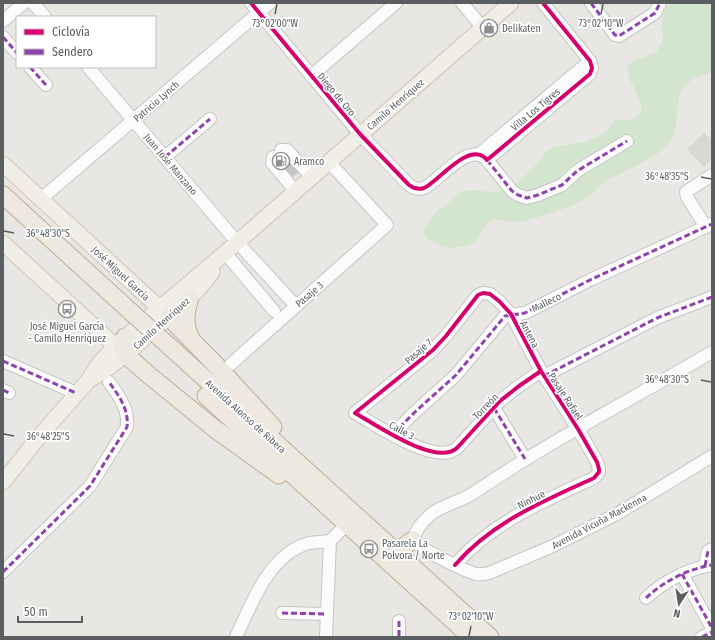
<svg xmlns="http://www.w3.org/2000/svg" width="715" height="640" font-family="'Fira Sans Condensed',sans-serif">
<rect width="100%" height="100%" fill="#e9e7e4"/>
<path fill="#dad8d5" d="M704,133L712,141V159L704,167L687,149Z"/>
<path fill="#d4e5cf" d="M676,3H712V72C705,75 697,76 690,81C670,95 683,122 671,140C659,159 624,170 605,182C598,186 593,193 587,198C576,205 563,209 551,213C539,216 528,222 516,222C508,223 502,220 495,219L486,224L476,242L467,246L453,248L442,246L427,238L424,233V228L438,210L445,206L463,191L478,190L492,193L518,183L535,166L546,152L554,147L588,141L604,133L610,128L611,124L616,120H630L637,117L641,111V106L635,89L629,79L627,67L633,61L656,52L663,41C661,28 661,17 667,6Z"/>
<g fill="none" stroke-linecap="round" stroke-linejoin="round">
<g stroke="#c5c5c3" stroke-width="12" stroke-dasharray="12 6" stroke-linecap="butt">
<path d="M281,167L289,159"/>
<path d="M287,174L296,167"/>
</g>
<defs>
<g id="minor">
<path d="M33,3L45,17"/>
<path d="M251,3L360,134L409,185C413,188 418,190 424,188C438,182 470,139 487,160L590,74L592,68L590,61L543,3"/>
<path d="M462,3L483,28"/>
<path d="M591,3L615,35L619,36L655,13L660,3"/>
<path d="M3,21L24,3"/>
<path d="M3,37L17,53"/>
<path d="M30,67L46,85"/>
<path d="M88,67L237,242L296,306"/>
<path d="M311,76L396,3"/>
<path d="M281,150H287L308,173L316,174"/>
<path d="M479,154L590,61"/>
<path d="M165,157L210,119"/>
<path d="M273,157L272,163L292,187V194"/>
<path d="M487,160L512,191L518,195L527,198L538,195L562,185L577,171L627,141"/>
<path d="M41,199L270,3"/>
<path d="M706,227L687,197L686,192L712,175"/>
<path d="M225,253L274,311"/>
<path d="M712,352C633,399 551,440 475,492C461,502 443,504 430,515C422,522 416,530 413,540C422,550 462,570 476,574C481,575 485,574 489,573L553,546L617,514L712,456"/>
<path d="M3,361L76,393"/>
<path d="M231,364L387,225L329,162"/>
<path d="M544,376L657,318L712,297"/>
<path d="M3,390L9,393"/>
<path d="M494,408L525,459"/>
<path d="M393,434L415,412L456,375L505,316L525,313L590,280L712,224"/>
<path d="M455,565C492,522 544,501 594,478L599,472V469L597,462L578,429L541,371L511,314L499,301L490,294L483,293L478,295L446,336L433,350L355,413C375,424 436,467 457,448L500,401L519,386L541,371"/>
<path d="M705,566L708,551L712,549"/>
<path d="M3,572L90,486L127,427C129,409 119,396 109,382"/>
<path d="M682,574L712,628"/>
<path d="M646,598C664,581 688,569 712,565"/>
<path d="M282,613L327,614"/>
<path d="M399,621V637"/>
<path d="M236,637C252,603 269,554 309,543C316,542 323,542 330,541"/>
<path d="M326,637L330,541L347,524"/>
<path d="M702,637L712,632"/>
</g>
<g id="major">
<path d="M3,164L167,315"/>
<path d="M3,243L122,352"/>
<path d="M89,380C115,366 135,346 157,327C177,310 197,294 212,272"/>
<path d="M3,482L38,438L87,382L98,365L115,346L225,253L511,3"/>
</g>
<g id="highway">
<path d="M3,195L131,312"/>
<path d="M190,298C185,313 184,324 191,339"/>
<path d="M169,317L215,364L273,427"/>
<path d="M125,337L123,346L126,355L150,376L215,429L279,475"/>
<path d="M169,346L490,637"/>
<path d="M206,396L471,637"/>
<path d="M396,552L413,540"/>
</g>
</defs>
<use href="#minor" stroke="#c5c5c5" stroke-width="14"/>
<use href="#major" stroke="#d0c4b2" stroke-width="17"/>
<use href="#highway" stroke="#bfac93" stroke-width="19"/>
<use href="#minor" stroke="#fcfbfb" stroke-width="12"/>
<use href="#major" stroke="#f1eee7" stroke-width="15"/>
<use href="#highway" stroke="#ede8e0" stroke-width="17"/>
<path stroke="#e0e1e1" stroke-width="2.5" stroke-dasharray="1 5" stroke-linecap="butt" d="M529,637L712,486"/>
<defs>
<path id="highway-bridge" d="M131,312L169,346"/>
</defs>
<use href="#highway-bridge" stroke="#bfac93" stroke-width="19" stroke-linecap="butt"/>
<use href="#highway-bridge" stroke="#ede8e0" stroke-width="17"/>
<g stroke="#8e44ad" stroke-width="3" stroke-dasharray="6 3" stroke-linecap="butt">
<path d="M591,3L615,35L619,36L655,13L660,3"/>
<path d="M3,37L17,53"/>
<path d="M30,67L46,85"/>
<path d="M165,157L210,119"/>
<path d="M487,160L512,191L518,195L527,198L538,195L562,185L577,171L627,141"/>
<path d="M3,361L76,393"/>
<path d="M544,376L657,318L712,297"/>
<path d="M3,390L9,393"/>
<path d="M494,408L525,459"/>
<path d="M393,434L415,412L456,375L505,316L525,313L590,280L712,224"/>
<path d="M705,566L708,551"/>
<path d="M3,572L90,486L127,427C129,409 119,396 109,382"/>
<path d="M682,574L712,628"/>
<path d="M646,598C664,581 688,569 712,565"/>
<path d="M282,613L327,614"/>
<path d="M399,621V637"/>
<path d="M702,637L712,632"/>
</g>
<defs>
<g id="cycleway">
<path d="M251,3L360,134L409,185C413,188 418,190 424,188C438,182 470,139 487,160L590,74L592,68L590,61L543,3"/>
<path d="M455,565C492,522 544,501 594,478L599,472V469L597,462L578,429L541,371L511,314L499,301L490,294L483,293L478,295L446,336L433,350L355,413C375,424 436,467 457,448L500,401L519,386L541,371"/>
</g>
</defs>
<use href="#cycleway" stroke="#fff" stroke-width="6"/>
<use href="#cycleway" stroke="#d6006c" stroke-width="4"/>
</g>
<path fill="none" stroke="#5a5e61" stroke-width="1.5" d="M275,14L277,4M601,14L603,4M701,177L711,179M4,231L14,233M701,380L711,382M4,434L14,436M469,636L471,626"/>
<defs>
<symbol id="shop-ring" viewBox="-11 -11 22 22"><circle r="9.5" fill="#fff" stroke="#8c8e8f" stroke-width="1.5"/><path d="M-5-2.5h2.3a2.7 3.5 0 0 1 5.4 0H5L5.5 6h-11ZM-1.5-2.5h3a1.5 2.3 0 0 0-3 0Z" fill="#8c8e8f"/></symbol>
<symbol id="fuel-ring" viewBox="-11 -11 22 22"><circle r="9.5" fill="#fff" stroke="#8c8e8f" stroke-width="1.5"/><path d="M-5.5-6h7V0h2V4h1.3V-2.5L3-4.5l.8-.8L6-3V5H2.5V1h-1V6h-7ZM-4.2-4.7v3.2H.2V-4.7Z" fill="#8c8e8f"/></symbol>
<symbol id="bus-ring" viewBox="-11 -11 22 22"><circle r="9.5" fill="#fff" stroke="#8c8e8f" stroke-width="1.5"/><path d="M-5-6H5V4H4V6H2V4H-2V6H-4V4H-5ZM-3.5-4V0h7V-4ZM-3.5 1.2v1.5H-2V1.2ZM2 1.2v1.5H3.5V1.2Z" fill="#8c8e8f"/></symbol>
</defs>
<g fill-rule="evenodd">
<use href="#shop-ring" x="479" y="18" width="20" height="20"/>
<use href="#fuel-ring" x="271" y="151" width="20" height="20"/>
<use href="#bus-ring" x="57" y="299" width="20" height="20"/>
<use href="#bus-ring" x="359" y="539" width="20" height="20"/>
</g>
<g text-anchor="middle" stroke-width="3.5" stroke-linejoin="round" paint-order="stroke">
<g font-size="10" fill="#5a5e61" stroke="#fff" text-anchor="start">
<text x="502" y="32">Delikaten</text>
<text x="294" y="165">Aramco</text>
<text x="67" y="330" text-anchor="middle">José Miguel García<tspan x="67" dy="12">- Camilo Henríquez</tspan></text>
<text x="382" y="547">Pasarela La<tspan x="382" dy="12">Polvora / Norte</tspan></text>
</g>
<g font-size="10" fill="#5a5e61" stroke="#fff">
<text transform="translate(337 94) rotate(50)" y="4">Diego de Oro</text>
<text transform="translate(156 101) rotate(-41)" y="4">Patricio Lynch</text>
<text transform="translate(395 104) rotate(-41)" y="4">Camilo Henríquez</text>
<text transform="translate(535 109) rotate(-40)" y="4">Villa Los Tigres</text>
<text transform="translate(171 164) rotate(50)" y="4">Juan José Manzano</text>
<text transform="translate(121 273) rotate(43)" y="4">José Miguel García</text>
<text transform="translate(309 294) rotate(-41)" y="4">Pasaje 3</text>
<text transform="translate(546 302) rotate(-26)" y="4">Malleco</text>
<text transform="translate(161 323) rotate(-42)" y="4">Camilo Henríquez</text>
<text transform="translate(530 334) rotate(62)" y="4">Antena</text>
<text transform="translate(418 351) rotate(-41)" y="4">Pasaje 7</text>
<text transform="translate(566 396) rotate(57)" y="4">Pasaje Rafael</text>
<text transform="translate(485 406) rotate(-46)" y="4">Torreón</text>
<text transform="translate(246 416) rotate(42)" y="4">Avenida Alonso de Ribera</text>
<text transform="translate(402 430) rotate(29)" y="4">Calle 3</text>
<text transform="translate(531 499) rotate(-26)" y="4">Ninhue</text>
<text transform="translate(599 521) rotate(-28)" y="4">Avenida Vicuña Mackenna</text>
</g>
</g>
<g font-size="10" text-anchor="middle" fill="#5a5e61" stroke="#fff" stroke-width="3.5" stroke-linejoin="round" paint-order="stroke">
<text x="275" y="27">73°02'00"W</text>
<text x="601" y="27">73°02'10"W</text>
<text x="667" y="180">36°48'35"S</text>
<text x="48" y="237">36°48'30"S</text>
<text x="667" y="383">36°48'30"S</text>
<text x="48" y="440">36°48'25"S</text>
<text x="471" y="620">73°02'10"W</text>
</g>
<rect width="715" height="640" fill="none" stroke="#5a5e61" stroke-width="8"/>
<rect x="16" y="16" width="140" height="52" fill="#ffffff" stroke="#bdbfc0"/>
<rect x="24" y="29" width="20" height="6" fill="#d6006c" stroke="#bdbfc0"/>
<text x="52" y="36" font-size="12" fill="#5a5e61">Ciclovía</text>
<rect x="24" y="49" width="20" height="6" fill="#8e44ad" stroke="#bdbfc0"/>
<text x="52" y="56" font-size="12" fill="#5a5e61">Sendero</text>
<g transform="translate(679 604) rotate(192)" stroke="#ffffff" stroke-width="3" paint-order="stroke">
<path d="M0-3L7 15L0 10L-7 15Z" fill="#5a5e61"/>
<text y="-6" font-size="11" font-weight="bold" text-anchor="middle" fill="#5a5e61">N</text>
</g>
<path d="M18 616v6h64v-6" fill="none" stroke="#5a5e61" stroke-width="2"/>
<text x="24" y="616" font-size="12" fill="#5a5e61" stroke="#ffffff" stroke-width="3" paint-order="stroke">50 m</text>
</svg>
